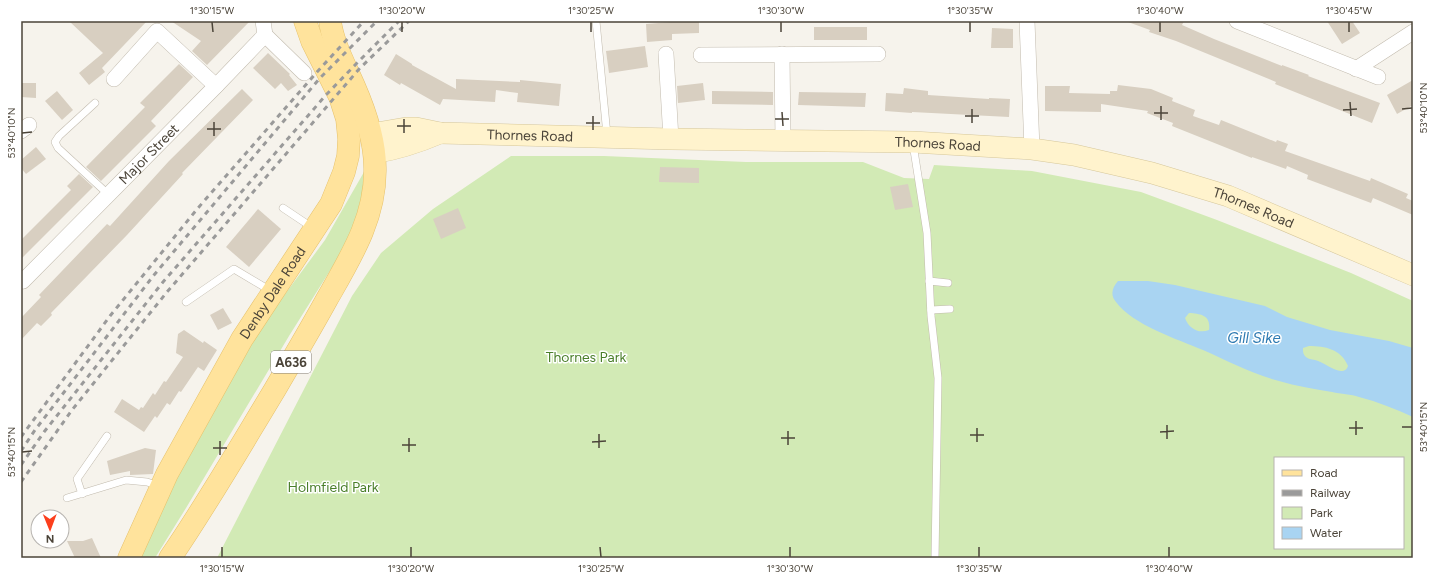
<svg xmlns="http://www.w3.org/2000/svg" width="1434" height="579" font-family="Figtree,sans-serif">
<rect width="100%" height="100%" fill="#f6f3ec"/>
<g fill="#d2eab5" fill-rule="evenodd">
<path d="M511,156H604L746,162H863L904,178L929,179L934,165L1032,171L1141,192L1217,220L1351,273L1413,301V558H217L352,296L381,253L433,209ZM1275,458H1403V548H1275Z"/>
<path d="M364,172L365,189L353,234L289,336L186,508L155,558H138L162,504L257,332L325,240Z"/>
</g>
<path fill="#a9d4f2" fill-rule="evenodd" d="M1118,281H1148L1175,285L1265,306L1287,317L1330,330L1389,341L1413,348V417C1396,409 1378,402 1359,397C1351,394 1341,394 1332,392C1314,389 1296,386 1279,381C1252,374 1228,361 1203,350C1177,339 1133,325 1116,302C1110,295 1112,288 1118,281ZM1189,313C1201,314 1211,315 1209,330C1199,334 1189,329 1185,318ZM1309,346C1325,346 1341,349 1348,366C1347,369 1345,371 1341,371C1334,371 1323,362 1315,360C1311,359 1308,359 1306,357C1303,354 1303,352 1303,348Z"/>
<g fill="#d8cfc1">
<path d="M69,21H147L102,68L105,72L89,85L79,73L103,53Z"/>
<path d="M171,21H250L207,65L192,51L201,41Z"/>
<path d="M671,21H699V33L672,34V40L647,42L646,24L671,22Z"/>
<path d="M1128,21H1184L1182,25L1214,39L1282,66V65L1309,75L1308,76L1380,103L1372,123L1275,84L1276,82L1176,41L1149,32L1150,30L1128,22Z"/>
<path d="M1327,21H1352L1360,33L1342,44Z"/>
<rect x="814" y="27" width="53" height="13"/>
<path d="M992,28L1013,29V48H991Z"/>
<path d="M645,46L648,67L609,73L606,51Z"/>
<path d="M268,53L290,74L289,75L297,85L288,91L281,83L275,89L253,68Z"/>
<path d="M396,54L412,64V65L456,89V79L520,82V80L561,84L559,106L517,102L518,93L496,90L495,102L443,99L440,105L401,83L400,85L384,75Z"/>
<path d="M179,64L193,77L151,121L156,126L101,181L86,167L145,107L140,103Z"/>
<path d="M1413,80V105L1397,114L1387,95Z"/>
<path d="M21,83H36V98L21,97Z"/>
<path d="M703,83L705,100L678,103L677,86Z"/>
<path d="M1118,85L1151,89L1173,98L1172,101L1195,110L1193,116L1219,125L1221,120L1276,142L1277,140L1288,144L1285,151L1370,181L1371,178L1408,194L1406,198L1413,201V215L1373,198L1371,203L1307,179L1308,175L1287,166L1286,169L1252,157V158L1172,126L1173,123L1147,113L1148,111L1101,104V112L1045,111V86H1070L1069,93L1110,94V91H1117Z"/>
<path d="M904,88L928,91V95L989,99V98L1010,99L1009,117L912,112V113L885,111L886,93L903,94Z"/>
<path d="M242,89L253,100L182,173L183,174L127,235L51,313L52,315L41,326L37,323L21,340V318L41,297L39,295L107,224L110,226L169,161Z"/>
<path d="M57,91L73,110L62,120L45,101Z"/>
<path d="M712,91L773,92V105L712,104Z"/>
<path d="M799,92L866,93L865,107L798,105Z"/>
<path d="M36,147L46,159L26,174L21,168V160Z"/>
<path d="M660,167L699,168V183L659,182Z"/>
<path d="M79,174L93,187L21,259V240L71,190L67,186Z"/>
<path d="M908,184L913,207L895,210L890,187Z"/>
<path d="M458,208L466,228L441,239L433,219Z"/>
<path d="M258,209L281,229L249,267L226,247Z"/>
<path d="M223,308L232,323L218,330L210,315Z"/>
<path d="M184,330L203,343L204,341L217,350L204,371L198,367L181,392L179,391L170,405L167,403L157,418L155,416L144,432L114,412L122,399L139,410L141,407L143,408L153,393L155,395L164,381L166,382L183,357L176,353L178,334Z"/>
<path d="M145,448L156,450L153,474L130,475V471L110,475L107,461Z"/>
<path d="M92,538L101,558H75L67,541H83Z"/>
</g>
<g fill="none" stroke-linecap="round" stroke-linejoin="round">
<defs>
<g id="service">
<path d="M596,21L607,135"/>
<path d="M95,103L59,136L55,142L58,148L109,195"/>
<path d="M913,144L927,233L931,316L938,378L935,558"/>
<path d="M283,208L313,228"/>
<path d="M929,281L948,283"/>
<path d="M186,302L234,269L271,291"/>
<path d="M931,310L950,309"/>
<path d="M82,494L77,479L107,436"/>
<path d="M67,498L126,480L147,482L159,486"/>
</g>
<g id="minor">
<path d="M1027,21L1032,149"/>
<path d="M1237,21L1378,77"/>
<path d="M265,35L304,73"/>
<path d="M666,54L671,139"/>
<path d="M782,54L783,141"/>
<path d="M701,55L878,54"/>
<path d="M1356,69L1413,32"/>
<path d="M114,79L157,31L216,86"/>
<path d="M21,131L29,125"/>
<path id="s1" d="M21,280L23,281L216,86L265,35L263,21"/>
</g>
<g id="secondary">
<path id="s2" d="M371,134L406,128H416L440,133L671,139L913,142L1032,149L1074,155L1152,173L1228,196L1413,275"/>
<path d="M374,153C398,149 419,142 440,133"/>
</g>
<g id="primary">
<path id="s3" d="M129,558L167,474L242,339L331,204L344,172L348,156L349,139L347,119L340,97L312,41L305,21"/>
<path d="M170,558C207,504 240,447 274,391C292,360 310,330 327,299C351,257 376,217 375,168C375,140 365,111 354,86C345,65 333,44 330,21"/>
</g>
</defs>
<use href="#service" stroke="#c2bbae" stroke-width="8"/>
<use href="#minor" stroke="#c2bbae" stroke-width="16"/>
<use href="#secondary" stroke="#d6c79b" stroke-width="22"/>
<use href="#primary" stroke="#e6c16a" stroke-width="23"/>
<use href="#service" stroke="#fff" stroke-width="7"/>
<use href="#minor" stroke="#fff" stroke-width="15"/>
<use href="#secondary" stroke="#fff3cd" stroke-width="21"/>
<use href="#primary" stroke="#ffe39c" stroke-width="22"/>
<g stroke="#9a9a9a" stroke-width="3" stroke-dasharray="5 5" stroke-linecap="butt">
<path d="M21,437L110,316L198,208L317,72L364,21"/>
<path d="M21,451L35,430L154,275L320,78L377,21"/>
<path d="M21,465L44,432L163,282L326,95L356,64L399,21"/>
<path d="M21,482L72,410L167,292L360,68L409,21"/>
</g>
</g>
<path fill="none" stroke="#4b4439" stroke-width="1.5" d="M212,22L213,32M402,22V32M591,22V32M781,22V32M970,22V32M1160,22V32M1349,22V32M1350,102L1351,116M1161,106V120M972,109V123M1402,109L1412,108M1343,110L1357,109M782,112L783,126M1154,113H1168M593,116V130M965,116H979M404,119V133M775,119H789M214,122V136M586,123H600M397,126H411M207,129H221M22,133L32,132M1356,421V435M1167,425V439M1402,427H1412M977,428V442M1349,428H1363M788,431V445M1160,432L1174,431M599,434V448M970,435H984M409,438V452M781,438H795M220,441V455M592,442L606,441M402,445H416M213,448H227M22,452L32,451M222,547V557M411,547V557M600,547L601,557M790,547V557M979,547V557M1169,547V557"/>
<g text-anchor="middle" stroke-width="3" stroke-linejoin="round" paint-order="stroke">
<rect fill="#fff" stroke="#817c74" stroke-width="1" x="271" y="351" width="40" height="22" rx="3"/>
<g font-size="13" font-weight="bold" fill="#4b4439">
<text x="291" y="367">A636</text>
</g>
<g font-size="14" fill="#4b4439" stroke="#fff">
<text dy="5" stroke="none"><textPath href="#s2" startOffset="160">Thornes Road</textPath></text>
<text dy="5" stroke="none"><textPath href="#s2" startOffset="568">Thornes Road</textPath></text>
<text dy="5" stroke="none"><textPath href="#s1" startOffset="181">Major Street</textPath></text>
<text dy="5" stroke="none"><textPath href="#s2" startOffset="892">Thornes Road</textPath></text>
<text dy="5" stroke="none"><textPath href="#s3" startOffset="302">Denby Dale Road</textPath></text>
</g>
<g font-size="14" fill="#4a7f2a" stroke="#fff">
<text x="586" y="362">Thornes Park</text>
<text x="333" y="492">Holmfield Park</text>
</g>
<g font-size="15" font-style="italic" fill="#2e7ab2" stroke="#fff">
<text x="1254" y="343">Gill Sike</text>
</g>
</g>
<rect width="1434" height="579" fill="none" stroke="#ffffff" stroke-width="44"/>
<rect x="1274" y="457" width="130" height="92" fill="#ffffff" stroke="#b7b4b0"/>
<rect x="1282" y="470" width="20" height="6" fill="#ffe39c" stroke="#b7b4b0"/>
<text x="1310" y="477" font-size="12" fill="#4b4439">Road</text>
<rect x="1282" y="490" width="20" height="6" fill="#9a9a9a" stroke="#b7b4b0"/>
<text x="1310" y="497" font-size="12" fill="#4b4439">Railway</text>
<rect x="1282" y="507" width="20" height="12" fill="#d2eab5" stroke="#b7b4b0"/>
<text x="1310" y="517" font-size="12" fill="#4b4439">Park</text>
<rect x="1282" y="527" width="20" height="12" fill="#a9d4f2" stroke="#b7b4b0"/>
<text x="1310" y="537" font-size="12" fill="#4b4439">Water</text>
<g transform="translate(50 529) rotate(179)"><circle r="19" fill="#ffffff" stroke="#b7b4b0"/>
<path d="M0-3L7 15L0 10L-7 15Z" fill="#fc3f1d"/>
<text y="-6" font-size="11" font-weight="bold" text-anchor="middle" fill="#4b4439">N</text>
</g>
<rect x="22" y="22" width="1390" height="535" fill="none" stroke="#4b4439" stroke-width="1.5"/>
<g font-size="10" text-anchor="middle" fill="#4b4439">
<text x="212" y="14">1°30'15"W</text>
<text x="402" y="14">1°30'20"W</text>
<text x="591" y="14">1°30'25"W</text>
<text x="781" y="14">1°30'30"W</text>
<text x="970" y="14">1°30'35"W</text>
<text x="1160" y="14">1°30'40"W</text>
<text x="1349" y="14">1°30'45"W</text>
<text transform="translate(1423 108) rotate(-90)" y="4">53°40'10"N</text>
<text transform="translate(11 133) rotate(-90)" y="4">53°40'10"N</text>
<text transform="translate(1423 427) rotate(-90)" y="4">53°40'15"N</text>
<text transform="translate(11 452) rotate(-90)" y="4">53°40'15"N</text>
<text x="222" y="572">1°30'15"W</text>
<text x="411" y="572">1°30'20"W</text>
<text x="601" y="572">1°30'25"W</text>
<text x="790" y="572">1°30'30"W</text>
<text x="979" y="572">1°30'35"W</text>
<text x="1169" y="572">1°30'40"W</text>
</g>
</svg>
